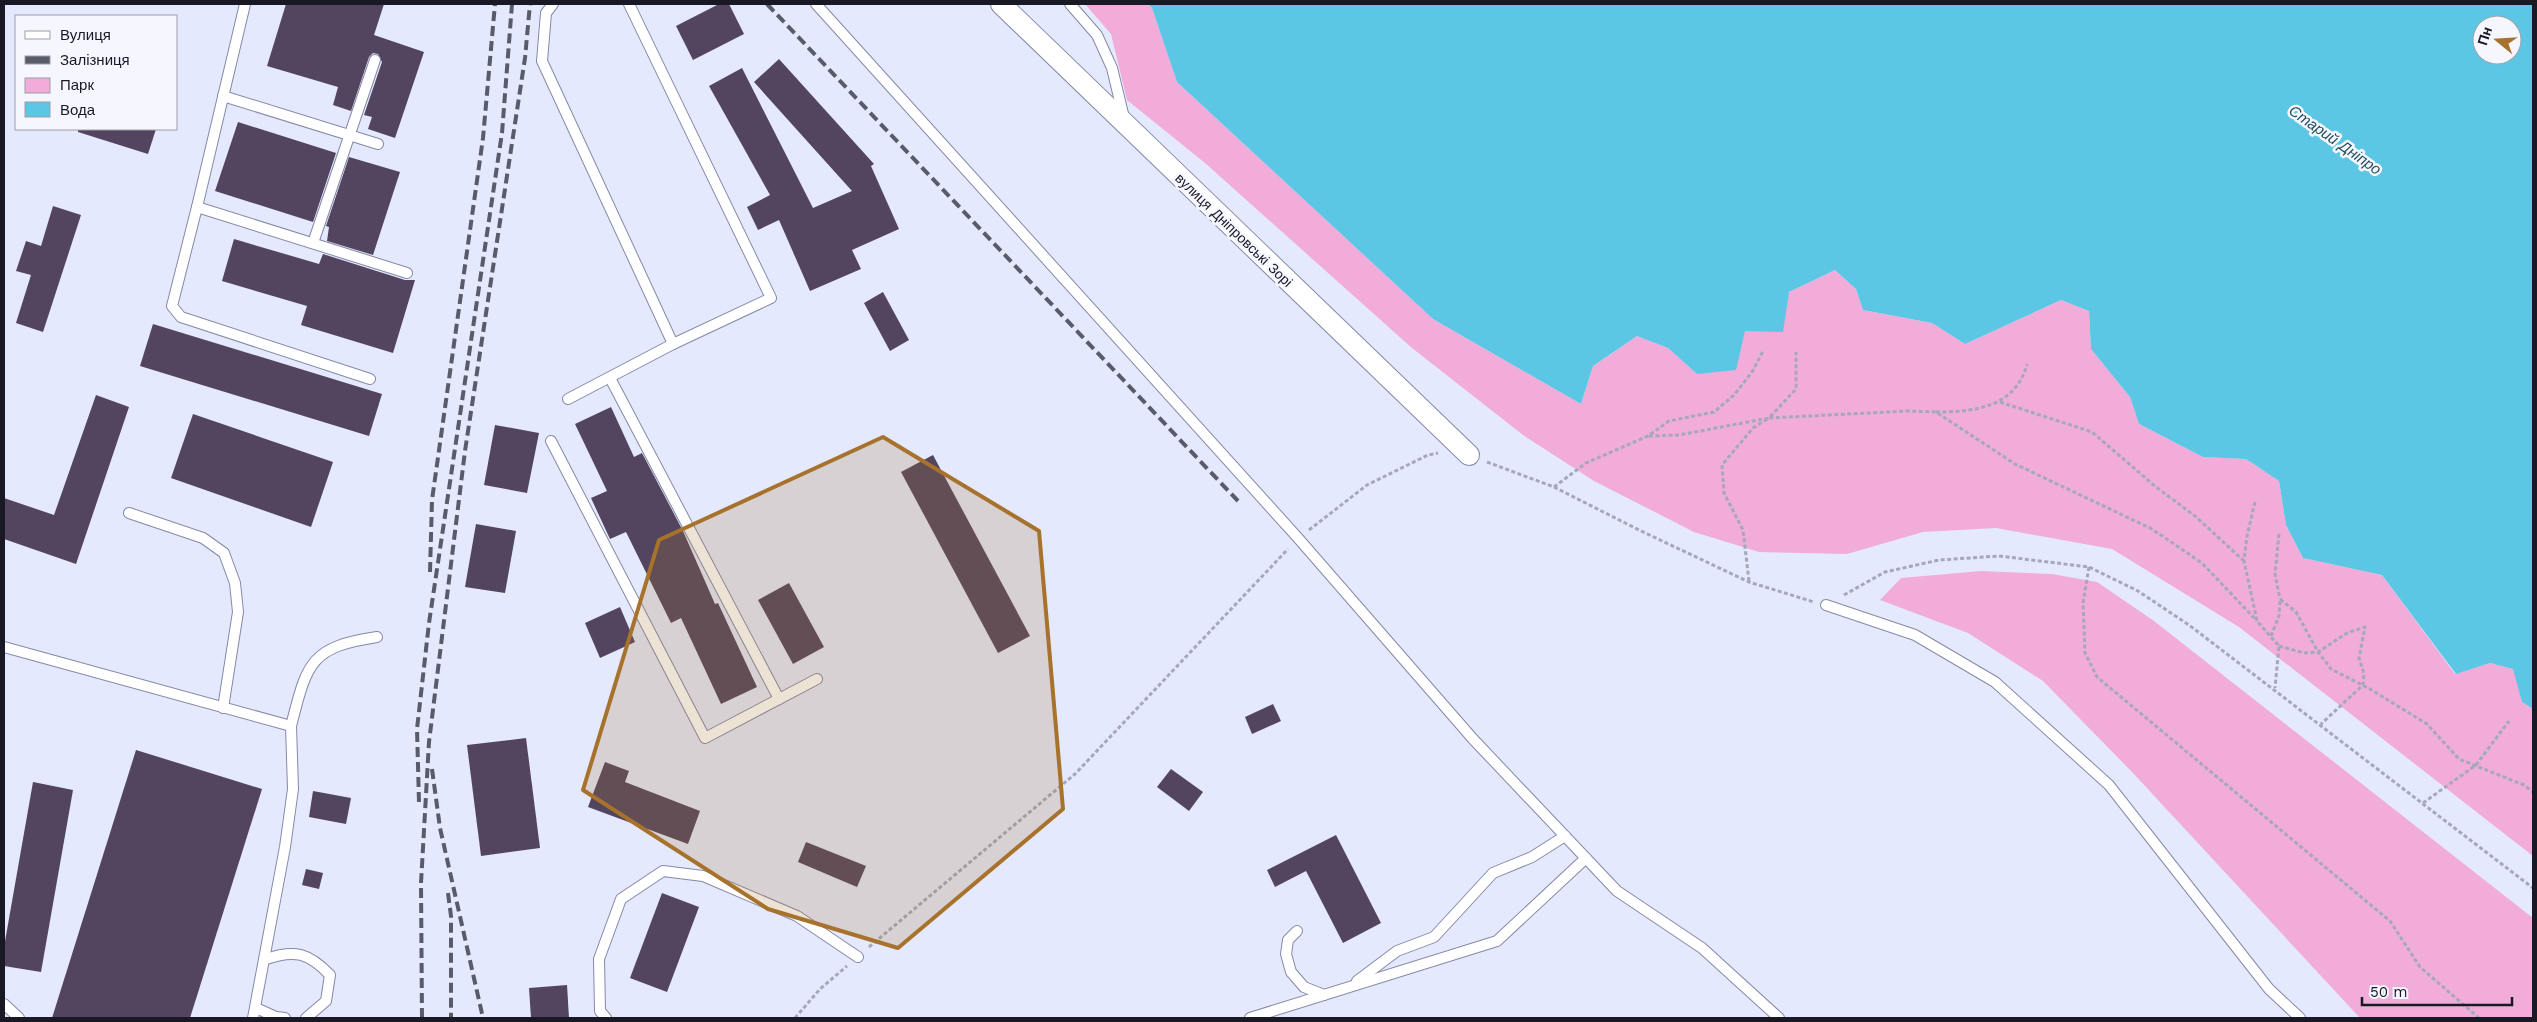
<svg xmlns="http://www.w3.org/2000/svg" width="2537" height="1022" font-family="'Work Sans',sans-serif">
<rect width="100%" height="100%" fill="#e5e9fd"/>
<g fill="#f1acda">
<path d="M1085,4H1148L1152,8L1177,82L1433,319L1581,404L1593,366L1637,336L1668,348L1697,374L1789,292L1835,270L1856,289L1863,310L1932,323L1965,344L2061,300L2089,311L2091,349L2130,397L2139,424L2203,457L2246,459L2279,481L2286,525L2303,558L2382,575L2455,674L2490,663L2514,669L2522,702L2533,709V856L2239,627L2112,549L1996,528L1923,532L1847,554L1759,552L1694,532L1594,481L1523,435L1412,348L1205,163L1127,100L1111,34Z"/>
<path d="M1981,571L2052,574L2097,582L2154,621L2533,918V1018H2360L2132,772L2043,681L1968,633L1880,600L1901,578Z"/>
</g>
<path fill="#5bc7e5" fill-rule="evenodd" d="M1148,4H2533V709L2522,702L2513,669L2490,663L2456,674L2382,575L2303,558L2286,525L2279,481L2246,459L2203,457L2139,424L2130,397L2091,349L2089,311L2061,300L1965,344L1932,323L1863,310L1856,289L1835,270L1789,292L1783,332L1745,331L1736,370L1697,374L1668,348L1637,336L1593,366L1581,404L1433,319L1177,82L1152,8ZM2482,25H2512V55H2482Z"/>
<g fill="#53455f">
<path d="M286,4H384L374,35L424,52L395,138L368,129L372,117L364,115L382,62L378,54L373,53L369,57L351,111L333,105L338,87L267,66Z"/>
<path d="M719,4H729L744,34L693,60L676,26Z"/>
<path d="M779,59L874,164L871,166L899,229L852,250L861,269L810,291L779,220L758,230L747,207L770,195L709,86L742,68L813,208L852,191L754,82Z"/>
<path d="M238,122L336,153L313,222L215,191Z"/>
<path d="M78,129H156L148,154L78,132Z"/>
<path d="M349,157L400,172L373,255L327,241L329,227L326,226Z"/>
<path d="M53,206L81,215L43,332L16,323L31,275L16,271L26,241L41,246Z"/>
<path d="M234,239L319,264L323,254L405,280H415L393,353L301,325L307,306L222,281Z"/>
<path d="M883,292L909,340L890,351L864,303Z"/>
<path d="M153,324L382,394L369,436L140,366Z"/>
<path d="M96,395L129,407L76,564L4,539V498L54,515Z"/>
<path d="M611,407L634,457L642,453L683,531L715,604L718,603L757,687L721,704L681,618L671,623L626,532L610,539L591,498L607,491L575,424Z"/>
<path d="M193,414L333,462L311,527L171,478Z"/>
<path d="M495,425L539,433L527,493L484,485Z"/>
<path d="M933,455L1030,636L998,653L901,472Z"/>
<path d="M476,524L516,531L505,593L465,587Z"/>
<path d="M789,583L824,647L793,664L758,600Z"/>
<path d="M620,607L635,642L600,658L585,623Z"/>
<path d="M1273,704L1281,721L1252,734L1245,717Z"/>
<path d="M526,738L540,848L481,856L467,745Z"/>
<path d="M136,750L262,789L190,1018H52Z"/>
<path d="M605,762L629,771L625,782L700,811L688,844L588,807Z"/>
<path d="M1171,769L1203,792L1189,811L1157,787Z"/>
<path d="M33,782L73,790L41,972L4,966V947Z"/>
<path d="M313,791L351,798L346,824L309,817Z"/>
<path d="M1336,835L1381,923L1343,943L1306,871L1275,887L1267,870Z"/>
<path d="M806,842L866,866L857,887L798,862Z"/>
<path d="M306,869L323,873L319,889L302,885Z"/>
<path d="M662,893L699,907L667,992L630,978Z"/>
<path d="M567,985L569,1018H531L529,988Z"/>
</g>
<g fill="none" stroke-linecap="round" stroke-linejoin="round">
<defs>
<g id="lane">
<path d="M245,4L197,207L172,306L181,317L370,379"/>
<path d="M553,4L546,13L542,61L673,344"/>
<path d="M816,4L1298,538L1473,739L1617,891L1702,948L1779,1018"/>
<path d="M1070,4L1097,35L1112,68L1124,118"/>
<path d="M223,96L378,144"/>
<path d="M197,207L407,273"/>
<path d="M313,243L375,60"/>
<path d="M610,378L779,699"/>
<path d="M568,399L673,344L771,298L629,4"/>
<path d="M551,441L705,738L817,679"/>
<path d="M129,513L203,538L224,553L235,583L238,612L223,708"/>
<path d="M1826,605L1915,635L1995,682L2109,785L2269,989L2300,1018"/>
<path d="M4,647L291,726L293,789L285,847L253,1018"/>
<path d="M291,726C307,664 309,647 377,637"/>
<path d="M1297,931L1288,940L1286,954L1291,972L1304,987L1324,995"/>
<path d="M266,959C295,949 309,953 330,975L326,1001L306,1018"/>
<path d="M1357,981L1397,951L1434,937L1493,873L1532,857L1565,836"/>
<path d="M4,1004L19,1018"/>
<path d="M256,1008L276,1017L285,1018"/>
<path d="M606,1018L600,1011L599,959L621,899L663,871L703,876L797,916L858,957"/>
<path d="M1250,1018L1497,941L1586,858"/>
</g>
<path id="street" d="M1001,4L1469,455"/>
</defs>
<use href="#lane" stroke="#8589a8" stroke-width="12"/>
<use href="#street" stroke="#8589a8" stroke-width="22"/>
<g stroke="#a5a8ba" stroke-width="3" stroke-dasharray="4 2.5" stroke-linecap="butt">
<path d="M2000,402L2092,432L2156,487L2195,516L2244,561"/>
<path d="M1936,412C1975,412 2016,407 2027,364"/>
<path d="M1649,436L1679,435L1769,418L1796,389V352"/>
<path d="M1487,462L1554,487L1639,530L1749,582L1814,602"/>
<path d="M1554,487L1586,463L1648,436L1669,421L1714,412L1734,395L1752,372L1763,351"/>
<path d="M2255,502L2247,536L2244,561L2257,621L2279,646L2275,688"/>
<path d="M1309,530L1367,485L1428,455L1438,453"/>
<path d="M2279,534L2275,574L2280,599"/>
<path d="M2089,567L2083,603L2085,653L2097,677L2390,921L2420,967L2479,1018"/>
<path d="M1749,581L1743,530L1724,493L1722,465L1753,428L1769,418L1908,411L1936,412L2015,464L2152,529L2202,563L2257,621"/>
<path d="M1844,595L1885,572L1939,560L1999,556L2089,567L2138,591L2189,625L2533,888"/>
<path d="M2271,636L2279,616L2280,599L2296,612L2318,652L2347,633L2365,627L2359,658L2364,674L2363,685L2321,724"/>
<path d="M2279,646L2304,653L2318,652L2331,669L2370,689L2427,724L2459,759L2524,785L2533,792"/>
<path d="M2423,803L2476,765L2509,721"/>
<path d="M869,947L1075,774L1288,549"/>
<path d="M795,1018L820,989L847,966"/>
</g>
<use href="#lane" stroke="#fff" stroke-width="10"/>
<use href="#street" stroke="#fff" stroke-width="20"/>
<g stroke="#595b6a" stroke-width="4" stroke-dasharray="10 5" stroke-linecap="butt">
<path d="M767,4L1238,501"/>
<path d="M430,572L432,500L483,138L495,4"/>
<path d="M432,769L440,828L483,1018"/>
<path d="M419,802L417,729L429,623L502,133L512,4"/>
<path d="M448,893L451,916V1018"/>
<path d="M422,1018L421,883L429,742L465,451L525,58L530,4"/>
</g>
</g>
<path fill="#a7722c" fill-opacity="0.2" stroke="#a7722c" stroke-width="4" stroke-linejoin="round" d="M883,437L1039,531L1063,809L898,948L768,909L583,790L659,540Z"/>
<g text-anchor="middle" stroke-width="5" stroke-linejoin="round" paint-order="stroke">
<g font-size="14" fill="#181925" stroke="#f6f7fe">
<text transform="translate(1234 230) rotate(44)" y="5">вулиця Дніпровські Зорі</text>
</g>
<g font-size="15" font-style="italic" fill="#204f5c" stroke="#f6f7fe">
<text transform="translate(2335 140) rotate(35)" y="5">Старий Дніпро</text>
</g>
</g>
<rect width="2537" height="1022" fill="none" stroke="#181925" stroke-width="10"/>
<rect x="15" y="15" width="162" height="115" fill="#f6f7fe" stroke="#9d9ea7"/>
<rect x="25" y="31" width="25" height="8" fill="#ffffff" stroke="#9d9ea7"/>
<text x="60" y="40" font-size="15" fill="#181925">Вулиця</text>
<rect x="25" y="56" width="25" height="8" fill="#595b6a" stroke="#9d9ea7"/>
<text x="60" y="65" font-size="15" fill="#181925">Залізниця</text>
<rect x="25" y="78" width="25" height="15" fill="#f1acda" stroke="#9d9ea7"/>
<text x="60" y="90" font-size="15" fill="#181925">Парк</text>
<rect x="25" y="102" width="25" height="15" fill="#5bc7e5" stroke="#9d9ea7"/>
<text x="60" y="115" font-size="15" fill="#181925">Вода</text>
<g transform="translate(2497 40) rotate(288)"><circle r="24" fill="#f6f7fe" stroke="#9d9ea7"/>
<path d="M0-4L9 19L0 12L-9 19Z" fill="#a7722c"/>
<text y="-8" font-size="14" font-weight="bold" text-anchor="middle" fill="#181925">Пн</text>
</g>
<path d="M2362 997v8h150v-8" fill="none" stroke="#181925" stroke-width="2.5"/>
<text x="2370" y="997" font-size="15" fill="#181925" stroke="#f6f7fe" stroke-width="4" paint-order="stroke">50 m</text>
</svg>
